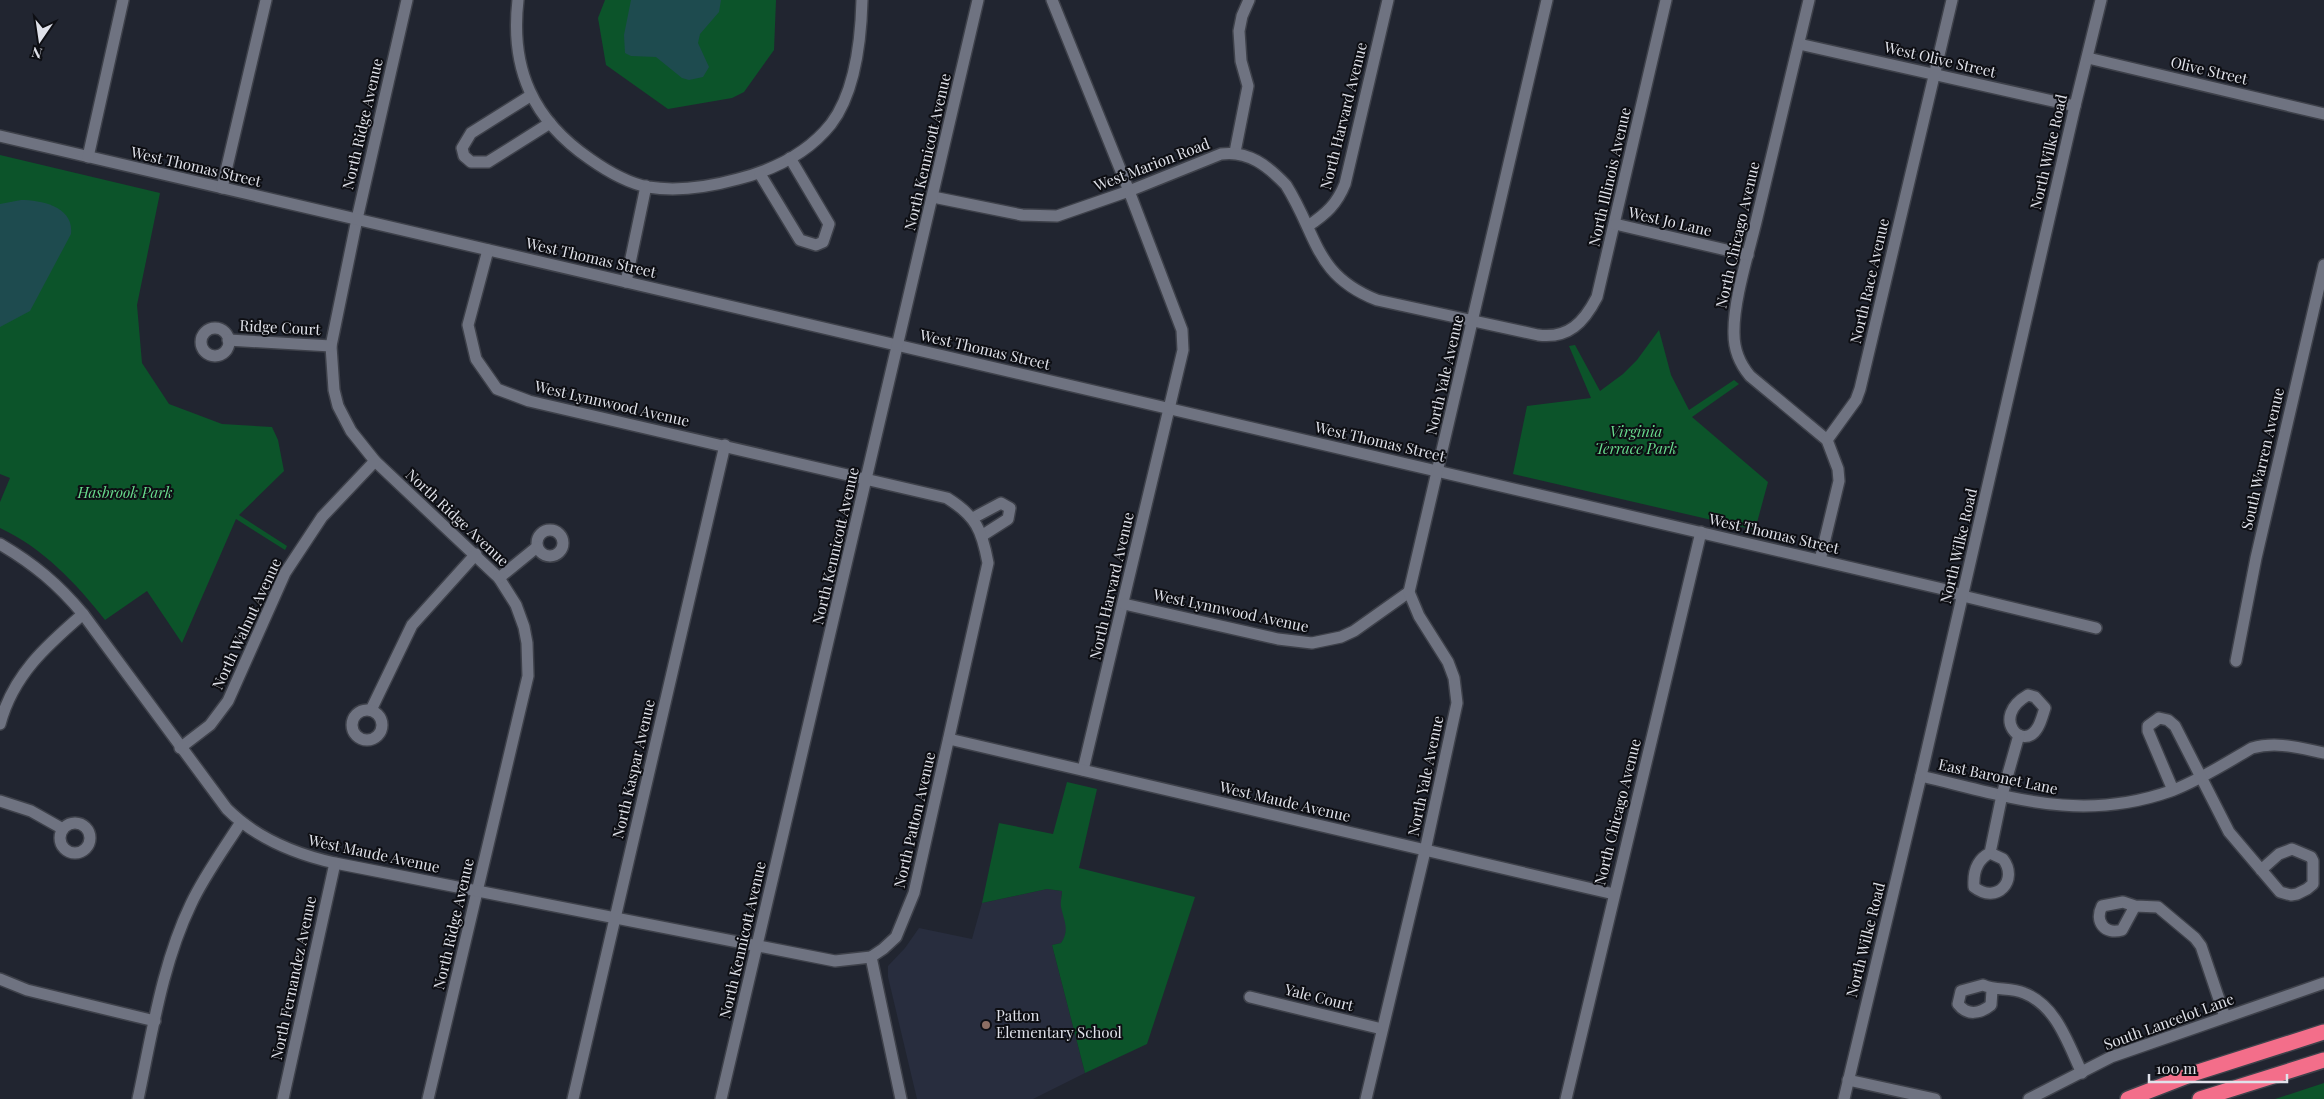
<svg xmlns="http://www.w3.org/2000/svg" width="2324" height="1099" font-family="'Playfair Display',serif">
<rect width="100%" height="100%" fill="#212530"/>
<path fill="#282d3e" d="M1047,889L1062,891L1061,905L1067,926L1065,937L1061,943L1052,945L1085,1073L1033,1099H917L888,977V966L905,948L919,928L972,939L982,903Z"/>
<g fill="#0c542a">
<path d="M605,0H776L774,50L744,92L732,98L668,109L606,65L598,18Z"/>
<path d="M0,155L160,193L137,305L142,363L169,404L222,424L272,427L278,440L284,471L239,515L287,546L285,550L236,519L182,643L147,591L105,620C76,583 43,548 0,528V502L10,478L0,474Z"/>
<path d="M1659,330L1671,375L1689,410L1734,380L1739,384L1692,417L1768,482L1755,530L1513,474L1527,406L1591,398L1569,346L1575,345L1600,391L1623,374L1637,360Z"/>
<path d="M1067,782L1097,789L1079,868L1195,897L1147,1044L1085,1073L1052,945L1061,943C1070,930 1064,921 1061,907C1060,902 1062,896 1062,891L1047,889L982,903L999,823L1053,834Z"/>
<path d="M2324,1083V1099H2275Z"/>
</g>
<g fill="#1e4b4f">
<path d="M631,0H721L719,12L700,34L698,43L709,67L703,77L689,80L682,78L656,57L631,56L625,53L624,35Z"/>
<path d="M21,200C42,200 74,207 71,234L30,311L0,327V204Z"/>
</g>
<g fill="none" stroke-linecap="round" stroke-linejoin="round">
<defs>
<g id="minor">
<path d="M407,0L357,219L331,346L334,390L338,406L351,431L375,461L499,578L516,605L524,627L527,643L528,676L428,1099"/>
<path d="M518,0C510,69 533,120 590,159C607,171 628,183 648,187C679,192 709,187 738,179C773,170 808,153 831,124C856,91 861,39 862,0"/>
<path d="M1052,0L1129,191L1182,330L1183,350L1083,770"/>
<path d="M1809,0C1791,74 1774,148 1756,222C1748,255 1733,302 1734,334C1734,350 1740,364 1750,376L1827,440L1838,469L1839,481L1820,560"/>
<path d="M1799,44L2075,106"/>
<path d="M2088,58L2324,114"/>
<path d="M530,96L471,133L462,148L464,156L471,162H488L550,123"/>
<path d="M0,136L1947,590L1963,596L2096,628"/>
<path d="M1235,152L1248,86L1241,61L1239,31L1242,16L1249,0"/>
<path d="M88,157L123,0"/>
<path d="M760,174L800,240L816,245L823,242L829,224L790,158"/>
<path d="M222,188L266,0"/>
<path d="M933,197L1022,215L1057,216L1129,191L1221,154C1248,150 1268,166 1286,185C1318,236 1314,275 1377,300L1538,335C1569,339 1584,322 1597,297L1666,0"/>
<path d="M1615,224L1748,255"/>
<path d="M1308,226C1326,214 1337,204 1345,184L1388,0"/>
<path d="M626,282L646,186"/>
<circle cx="215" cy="342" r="14"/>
<path d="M228,340L331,346"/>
<path d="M1827,440L1856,400L1860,389L1952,0"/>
<path d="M973,518L1001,503L1010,508L1008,519L983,535"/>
<circle cx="550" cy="543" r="13"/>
<path d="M0,544C34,564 58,584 83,614L227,809C256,838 295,854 335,863L835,961L871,957L883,949L896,937L914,893L988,563C982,530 976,516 947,498L529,401L497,389L476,359L468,325L488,250"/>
<path d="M499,578L537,547"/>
<path d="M1124,604L1278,639L1312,643L1341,637L1354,631L1409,592"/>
<path d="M2236,661L2256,558L2324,265"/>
<path d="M2028,695L2035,697L2045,708C2043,714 2041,722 2038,727C2023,754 1989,717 2028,695Z"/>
<path d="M371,710L412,625L476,554"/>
<circle cx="367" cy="725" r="15"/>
<path d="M0,724C13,675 46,646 83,614"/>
<path d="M949,739L1614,894"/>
<path d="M180,748L210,725L228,701L285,573L322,517L375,461"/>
<path d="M1921,776C2011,797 2080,823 2171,791C2198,781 2228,762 2252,748C2277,741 2299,748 2324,753"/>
<path d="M2173,790L2148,731V726L2159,718L2168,720L2175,726L2229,832L2280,892L2291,895L2297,894L2307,889L2313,884V861L2311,857L2292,849L2279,854L2261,870"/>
<path d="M0,801L31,811L63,829"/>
<circle cx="75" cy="838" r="15"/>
<path d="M1990,853L2003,859C2019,880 1997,905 1974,887C1973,873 1976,860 1990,853L2002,795L2019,735"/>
<path d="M2135,906L2122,930C2105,935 2094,922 2102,906L2123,902L2135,906L2158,907L2195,938L2201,946L2225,1017"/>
<path d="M871,957L901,1099"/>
<path d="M0,979L27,990L155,1021"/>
<path d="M1992,990L1991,1005C1980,1014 1967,1016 1958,1004L1961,991L1983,985C1996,991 2010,987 2024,993C2057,1006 2068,1044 2082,1073"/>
<path d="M1250,997L1382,1029"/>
<path d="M1848,1080L1935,1099"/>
<path d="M138,1099C152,1034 162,964 191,904C204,876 224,849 241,822"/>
<path d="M283,1099L335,863"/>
<path d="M573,1099L725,445"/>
<path d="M721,1099L978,0"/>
<path d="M1366,1099L1425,851L1457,703L1454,678L1448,662L1419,616L1409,592L1547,0"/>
<path d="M1566,1099L1701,532"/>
<path d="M1844,1099L1921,776L2075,106L2101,0"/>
<path d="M2029,1099L2111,1057L2324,983"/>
</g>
<g id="highway">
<path d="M2128,1099L2195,1073L2324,1032"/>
<path d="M2200,1099L2324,1060"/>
</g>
</defs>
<use href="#minor" stroke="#3e414a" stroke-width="14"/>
<use href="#highway" stroke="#3e414a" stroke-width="18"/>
<use href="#minor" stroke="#6f7381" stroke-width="11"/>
<use href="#highway" stroke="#f36e8a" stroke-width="15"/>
</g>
<circle fill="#8d6e63" stroke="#0d0e13" stroke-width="2" cx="986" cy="1025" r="5"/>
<g text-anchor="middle" stroke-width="4" stroke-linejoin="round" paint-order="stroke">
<g font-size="15" fill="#e0e2ea" stroke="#0d0e13">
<text transform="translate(1940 60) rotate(13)" y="5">West Olive Street</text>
<text transform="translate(2209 71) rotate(13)" y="5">Olive Street</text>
<text transform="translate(1344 116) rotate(-76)" y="5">North Harvard Avenue</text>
<text transform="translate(363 124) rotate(-77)" y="5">North Ridge Avenue</text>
<text transform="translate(928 152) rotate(-77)" y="5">North Kennicott Avenue</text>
<text transform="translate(2049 152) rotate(-77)" y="5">North Wilke Road</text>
<text transform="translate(1152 165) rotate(-21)" y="5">West Marion Road</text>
<text transform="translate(196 167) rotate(13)" y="5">West Thomas Street</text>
<text transform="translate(1610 177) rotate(-77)" y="5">North Illinois Avenue</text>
<text transform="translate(1670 222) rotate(13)" y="5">West Jo Lane</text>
<text transform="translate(1738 235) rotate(-77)" y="5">North Chicago Avenue</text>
<text transform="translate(591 258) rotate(13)" y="5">West Thomas Street</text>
<text transform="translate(1870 281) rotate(-77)" y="5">North Race Avenue</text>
<text transform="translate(280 328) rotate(3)" y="5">Ridge Court</text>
<text transform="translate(985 350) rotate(13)" y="5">West Thomas Street</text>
<text transform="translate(1445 375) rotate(-77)" y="5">North Yale Avenue</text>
<text transform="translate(612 404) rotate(13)" y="5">West Lynnwood Avenue</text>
<text transform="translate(1380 442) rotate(13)" y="5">West Thomas Street</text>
<text transform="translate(2263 459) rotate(-77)" y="5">South Warren Avenue</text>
<text transform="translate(457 518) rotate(43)" y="5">North Ridge Avenue</text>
<text transform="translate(1774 534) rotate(13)" y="5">West Thomas Street</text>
<text transform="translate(836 546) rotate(-77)" y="5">North Kennicott Avenue</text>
<text transform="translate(1959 546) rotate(-77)" y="5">North Wilke Road</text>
<text transform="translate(1112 586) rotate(-77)" y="5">North Harvard Avenue</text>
<text transform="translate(1231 611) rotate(12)" y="5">West Lynnwood Avenue</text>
<text transform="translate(247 624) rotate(-65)" y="5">North Walnut Avenue</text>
<text transform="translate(634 769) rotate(-77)" y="5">North Kaspar Avenue</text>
<text transform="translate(1426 776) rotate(-78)" y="5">North Yale Avenue</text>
<text transform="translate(1998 777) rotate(12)" y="5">East Baronet Lane</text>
<text transform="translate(1285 802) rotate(13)" y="5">West Maude Avenue</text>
<text transform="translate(1618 812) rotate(-76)" y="5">North Chicago Avenue</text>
<text transform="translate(915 820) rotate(-77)" y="5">North Patton Avenue</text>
<text transform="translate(374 854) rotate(12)" y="5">West Maude Avenue</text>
<text transform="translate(454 924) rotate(-77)" y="5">North Ridge Avenue</text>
<text transform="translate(743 940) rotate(-77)" y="5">North Kennicott Avenue</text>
<text transform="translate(1866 940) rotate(-76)" y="5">North Wilke Road</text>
<text transform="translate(294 978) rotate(-78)" y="5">North Fernandez Avenue</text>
<text transform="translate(1319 998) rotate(14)" y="5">Yale Court</text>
<text transform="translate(2169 1022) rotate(-20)" y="5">South Lancelot Lane</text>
</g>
<g font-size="15" font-style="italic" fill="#68db8d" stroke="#0d0e13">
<text x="1636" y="437">Virginia<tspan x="1636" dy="17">Terrace Park</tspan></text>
<text x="125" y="498">Hasbrook Park</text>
</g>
<g font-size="15" fill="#e0e2ea" stroke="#0d0e13" text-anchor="start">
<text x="996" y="1021">Patton<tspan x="996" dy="17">Elementary School</tspan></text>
</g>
</g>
<g transform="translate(40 40) rotate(193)" stroke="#0d0e13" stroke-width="4" paint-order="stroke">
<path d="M0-4L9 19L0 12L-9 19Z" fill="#e0e2ea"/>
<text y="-8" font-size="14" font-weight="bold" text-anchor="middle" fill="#e0e2ea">N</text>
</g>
<path d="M2149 1074v8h138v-8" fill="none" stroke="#e0e2ea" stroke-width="2.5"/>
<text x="2156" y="1074" font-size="15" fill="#e0e2ea" stroke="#0d0e13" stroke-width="4" paint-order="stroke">100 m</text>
</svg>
